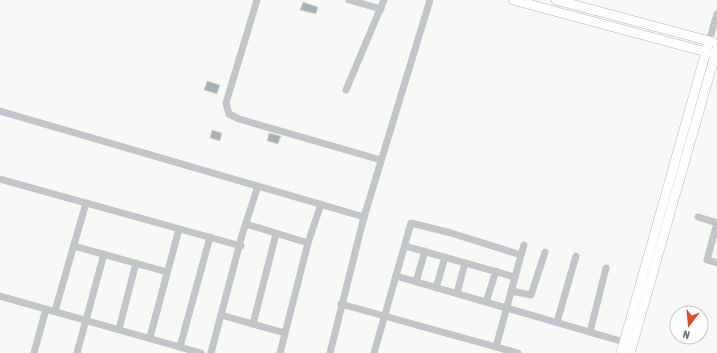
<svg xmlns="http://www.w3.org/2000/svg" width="717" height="353" font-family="'Asap Condensed',sans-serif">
<rect width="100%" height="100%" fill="#f8f8f6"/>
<g fill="#a6b0b5" stroke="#dadad8">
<path d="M303,2L318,7L316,14L300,10Z"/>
<path d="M207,81L220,85L217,94L204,90Z"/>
<path d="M212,130L222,133L220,141L210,138Z"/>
<path d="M269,133L281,136L278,144L267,141Z"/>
</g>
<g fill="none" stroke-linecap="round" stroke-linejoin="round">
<defs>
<g id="secondary">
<path d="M513,0L710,53"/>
<path d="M556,0L713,42"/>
<path d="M621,353L709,41"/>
<path d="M630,353L717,48"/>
</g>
</defs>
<use href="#secondary" stroke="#b1b8bd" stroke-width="10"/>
<g stroke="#c1c6ca" stroke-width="7">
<path d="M257,0L226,103L229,114L239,119L381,160"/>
<path d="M349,0L381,9"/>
<path d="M709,41L717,14"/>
<path d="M346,90L384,0"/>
<path d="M0,111L364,217L330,353"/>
<path d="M0,179L241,246"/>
<path d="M364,217L430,0"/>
<path d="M698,217L717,223"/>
<path d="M717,223L707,260L717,263"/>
<path d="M246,224L308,243"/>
<path d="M74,246L167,272"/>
<path d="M405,246L515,277"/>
<path d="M521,255L524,245"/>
<path d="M396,276L624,342"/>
<path d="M416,282L425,251"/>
<path d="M436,288L445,257"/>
<path d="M511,291L531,295L545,252"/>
<path d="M457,293L465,263"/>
<path d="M0,296L201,353"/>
<path d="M486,302L496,271"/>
<path d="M341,304L518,353"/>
<path d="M55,311L86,203"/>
<path d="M221,315L285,333"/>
<path d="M557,322L576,256"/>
<path d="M253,324L276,234"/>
<path d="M119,329L136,263"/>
<path d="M590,332L606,268"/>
<path d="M150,337L179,229"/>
<path d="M180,347L210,237"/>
<path d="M34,353L46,309"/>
<path d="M77,353L104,254"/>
<path d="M211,353L242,235L258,186"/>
<path d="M280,353L308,243L321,204"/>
<path d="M374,353L411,223L451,233L521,255L496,347"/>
</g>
<use href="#secondary" stroke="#fff" stroke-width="9"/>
</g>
<g transform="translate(689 325) rotate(196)"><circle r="19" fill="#ffffff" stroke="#c1c8cd"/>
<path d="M0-3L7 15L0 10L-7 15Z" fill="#e54729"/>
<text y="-6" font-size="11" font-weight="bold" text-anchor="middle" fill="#637681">N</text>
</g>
</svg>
